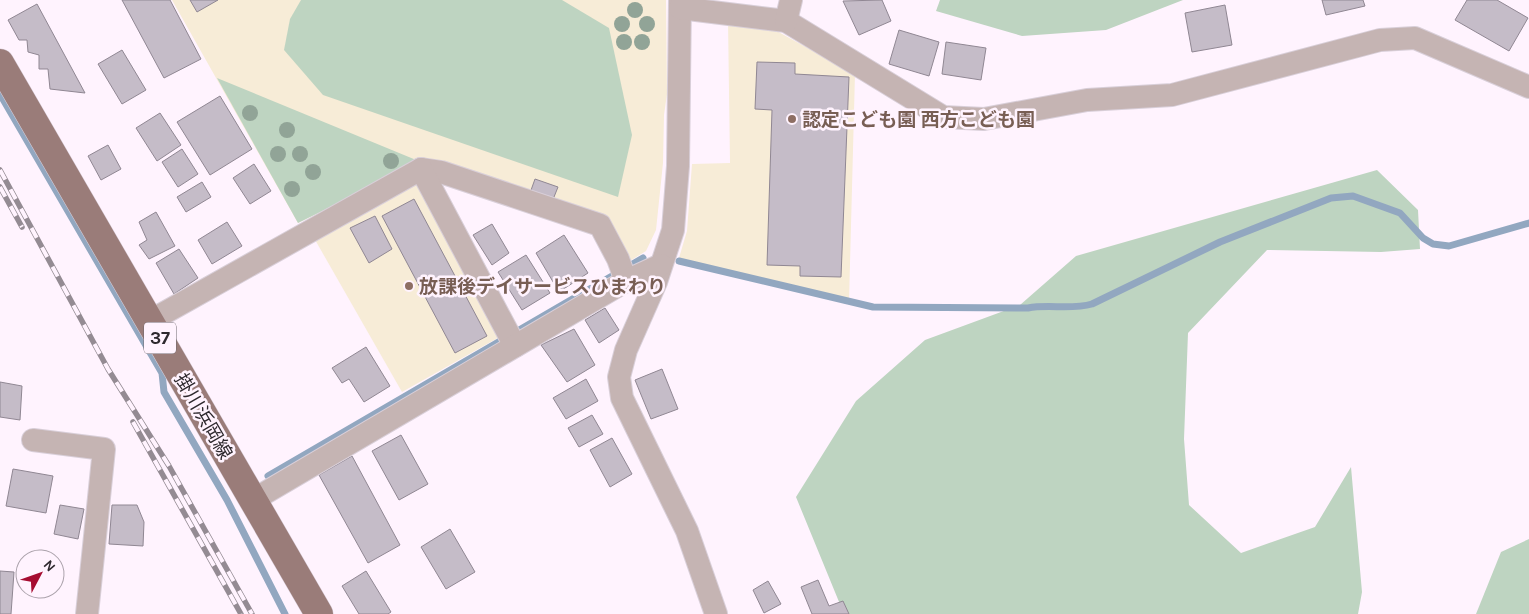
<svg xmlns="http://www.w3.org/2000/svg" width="1529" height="614" font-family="Karla,'Noto Sans JP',sans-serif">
<rect width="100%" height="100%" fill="#fff3fe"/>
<g fill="#f7ecd7">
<path d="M172,0H666L667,94L664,115L663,163L656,230L646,251L625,264L602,223L421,162L298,223Z"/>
<path d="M728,20L773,29L855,74L849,302L679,258L687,231L692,164L730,163Z"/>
<path d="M418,179L503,335L402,392L314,238Z"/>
</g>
<g fill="#bed4c1">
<path d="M301,0H562L609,28L632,135L618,197L323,95L284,50L290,19Z"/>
<path d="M940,0H1183L1106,30L1022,36L936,11Z"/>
<path d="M217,78L421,162L298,223Z"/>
<path d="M1377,170L1418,210L1420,249L1381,252L1267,250L1188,333L1184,439L1189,505L1241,553L1315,527L1351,467L1362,592L1358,614H844L796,497L856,401L925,340L1020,305L1076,256Z"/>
<path d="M1529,539V614H1476L1501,552Z"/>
</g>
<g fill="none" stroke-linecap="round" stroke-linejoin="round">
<g stroke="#92a7c0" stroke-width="7">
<path d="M0,94L162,373L164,392L227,500L285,614"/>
<path d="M679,261L873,307L1028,308C1049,304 1071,310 1092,304L1220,242L1331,198L1353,196L1400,213L1423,238L1433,244L1449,246L1529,223"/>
<path d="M268,476L643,258"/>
</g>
</g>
<g fill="#c5bcc8" stroke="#908793">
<path d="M122,0H170L201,59L164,78Z"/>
<path d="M190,0H218L197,12Z"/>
<path d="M882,0L891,21L859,35L843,1Z"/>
<path d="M1322,0H1363L1365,6L1326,15Z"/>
<path d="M1467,0H1497L1528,18L1509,51L1455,20Z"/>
<path d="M37,4L85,93L50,89L48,69H39V55L28,52L27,40H19L8,20Z"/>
<path d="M1225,5L1232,45L1192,52L1185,13Z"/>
<path d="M899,30L939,42L929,76L889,64Z"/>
<path d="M946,42L986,48L981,80L942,74Z"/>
<path d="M122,50L146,90L122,104L98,64Z"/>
<path d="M757,62L795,63V74L849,77L841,277L800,276V266L767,265L772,110L755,109Z"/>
<path d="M220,96L252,149L210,175L177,122Z"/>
<path d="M160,113L181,145L157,161L136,128Z"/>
<path d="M108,145L121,169L101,180L88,156Z"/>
<path d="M182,149L198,174L178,187L162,162Z"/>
<path d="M254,164L271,191L250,204L233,178Z"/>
<path d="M535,179L558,187L552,202L530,193Z"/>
<path d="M202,182L211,197L186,212L177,197Z"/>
<path d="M414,199L487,336L455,353L382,216Z"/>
<path d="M156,212L175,246L149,259L139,245L147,240L139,222Z"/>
<path d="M375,216L392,249L369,263L350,228Z"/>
<path d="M227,222L242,246L212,264L198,240Z"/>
<path d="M492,224L509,253L492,265L473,235Z"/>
<path d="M564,235L588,273L559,292L536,253Z"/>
<path d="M179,249L198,278L174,294L156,263Z"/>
<path d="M526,255L550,293L522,310L498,272Z"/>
<path d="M605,308L619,330L599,343L585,320Z"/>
<path d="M574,329L595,365L567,382L541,345Z"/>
<path d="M366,347L390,386L364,402L349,379L342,383L332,368Z"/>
<path d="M662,369L678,409L651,419L635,380Z"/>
<path d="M586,379L598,401L566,419L553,398Z"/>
<path d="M0,382L22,386L20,420L0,417Z"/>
<path d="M592,415L603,434L579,447L568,428Z"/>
<path d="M401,435L428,484L399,500L372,451Z"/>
<path d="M612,438L632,474L610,487L590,450Z"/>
<path d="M352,456L400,545L368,563L319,475Z"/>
<path d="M13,469L53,476L46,513L6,506Z"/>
<path d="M60,505L84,509L78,539L54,534Z"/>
<path d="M112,505H137L144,522L143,546L109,544Z"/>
<path d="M450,529L475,572L446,589L421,547Z"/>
<path d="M0,571L14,572L11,614H0Z"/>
<path d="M366,571L391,612L388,614H359L342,586Z"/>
<path d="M818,580L829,606L843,601L849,614H812L801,587Z"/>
<path d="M768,581L781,604L764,613L753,590Z"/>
</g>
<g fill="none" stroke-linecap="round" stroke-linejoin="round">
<defs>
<g id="street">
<path d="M680,0L678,166L673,230L656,282L626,350L619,377L622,398L687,531L716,614"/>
<path d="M680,8L786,21L943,117L984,119L1087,100L1172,95L1380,40L1415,38L1529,87"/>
<path d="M786,21L791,0"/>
<path d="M421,169L441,172L600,225L618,259L626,281"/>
<path d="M150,321L421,169L515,346"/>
<path d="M33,440L104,449L87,614"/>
<path d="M253,500L626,281L661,265"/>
</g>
<path id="primary" d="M0,63L319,614"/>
</defs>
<use href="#street" stroke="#d9cfd9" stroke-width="24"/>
<use href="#primary" stroke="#d9cfd9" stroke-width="29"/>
<use href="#street" stroke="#c5b4b3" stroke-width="22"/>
<use href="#primary" stroke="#9a7c79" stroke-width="28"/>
<defs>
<g id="rail">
<path d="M0,170L108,369L169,466L252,614"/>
<path d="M0,187L22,227"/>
<path d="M133,422L241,614"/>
</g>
</defs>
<use href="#rail" stroke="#948b93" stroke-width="5.5"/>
<use href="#rail" stroke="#fff3fe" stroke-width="4" stroke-dasharray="11" stroke-linecap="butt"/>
</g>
<g fill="#91a497">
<circle cx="635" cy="10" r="8"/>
<circle cx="622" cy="24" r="8"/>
<circle cx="647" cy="24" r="8"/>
<circle cx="624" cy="42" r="8"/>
<circle cx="642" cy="42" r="8"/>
<circle cx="250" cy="113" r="8"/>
<circle cx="287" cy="130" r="8"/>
<circle cx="278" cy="154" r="8"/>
<circle cx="300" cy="154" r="8"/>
<circle cx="391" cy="161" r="8"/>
<circle cx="313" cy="172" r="8"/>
<circle cx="292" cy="189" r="8"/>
</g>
<g fill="#8d6e63" stroke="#fff3fe" stroke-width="2">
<circle cx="792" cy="119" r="5"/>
<circle cx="409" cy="286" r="5"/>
</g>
<g text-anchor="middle" stroke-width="5" stroke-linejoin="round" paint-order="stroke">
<rect fill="#fff3fe" stroke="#6d666c" stroke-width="1" x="144" y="322.5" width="32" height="31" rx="4"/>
<g font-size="18" font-weight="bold" fill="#2e292e">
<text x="160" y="344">37</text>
</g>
<g font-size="19" font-weight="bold" fill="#785e54" stroke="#fff3fe" text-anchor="start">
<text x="802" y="126">認定こども園 西方こども園</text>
<text x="419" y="293">放課後デイサービスひまわり</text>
</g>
<g font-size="19" fill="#2e292e" stroke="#fff3fe">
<text transform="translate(204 416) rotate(60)" y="7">掛川浜岡線</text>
</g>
</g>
<g transform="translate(40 574) rotate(49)"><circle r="24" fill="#fff3fe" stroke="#aba2ab"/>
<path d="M0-4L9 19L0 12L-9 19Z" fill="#a60c31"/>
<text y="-8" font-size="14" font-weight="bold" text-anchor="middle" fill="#2e292e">N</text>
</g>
</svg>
